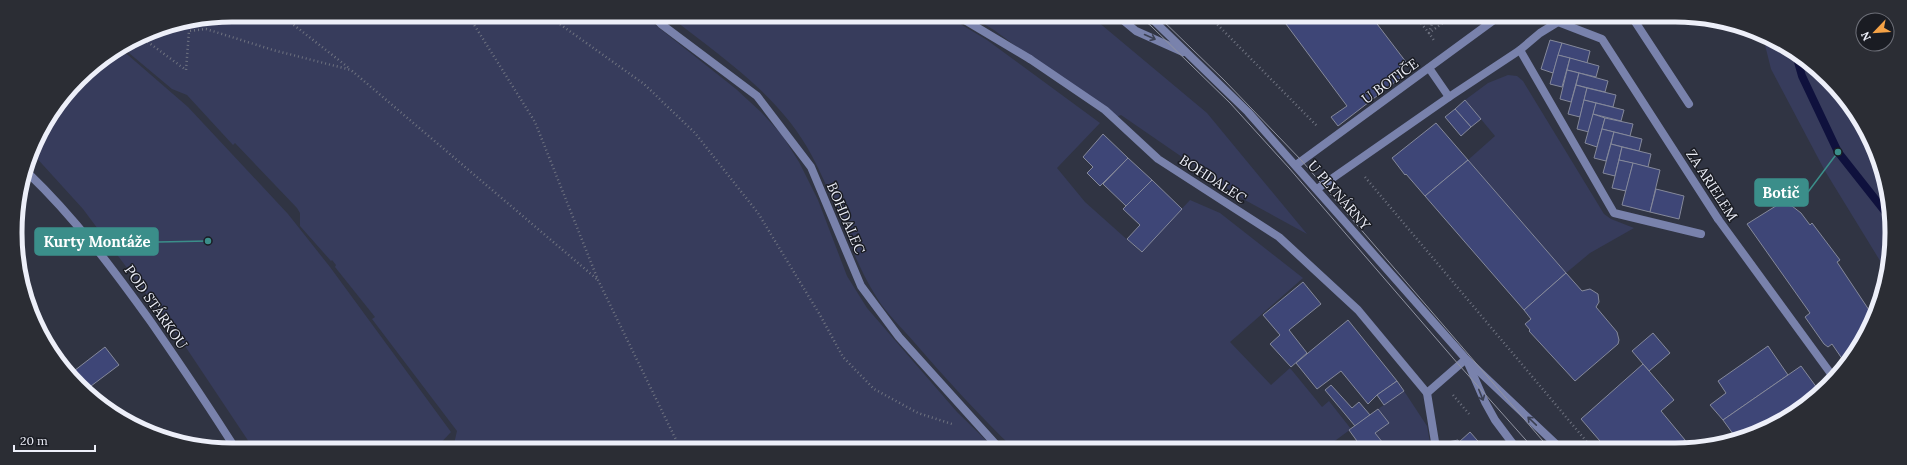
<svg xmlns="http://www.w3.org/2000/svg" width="1907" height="465" font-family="Lora,serif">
<rect width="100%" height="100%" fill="#303443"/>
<g fill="#373c5c">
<path d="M233,15L644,16L736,89L762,113L782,135L799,162L818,200L847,276L867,308L957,412L994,448H453L457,431L372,319L375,317L335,267L336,265L332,260L331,261L300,226V213L297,208L235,143L233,145L187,95L172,89L123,48L149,31Z"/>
<path d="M669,16H947L987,40L1100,123L1057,168L1085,202L1141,252L1190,200L1220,213L1303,278L1230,342L1271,385L1290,368L1322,407L1329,401L1351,429L1332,443L1336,448H1013C978,414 946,379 914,342C902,328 887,314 877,298C849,254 837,202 812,156C781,96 720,56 669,16Z"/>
<path d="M971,16H1091L1207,113L1307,234L1243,199L1121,115L1113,118L994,30Z"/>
<path d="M1763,37L1783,44L1841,95L1848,111L1869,144L1885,176L1890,261L1888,268L1882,264L1825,171L1771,69Z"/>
<path d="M121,49L188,107L288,214L330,267L451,432L436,448H253L183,343L83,209L33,154L37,137L89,69Z"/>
<path d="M1508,75L1517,76L1523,81L1604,214L1611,219L1634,228L1590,253L1566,273L1468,160L1495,136L1465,100L1488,83Z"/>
<path d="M1404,391L1427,426L1431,448H1387L1375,433L1388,422L1378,409Z"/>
</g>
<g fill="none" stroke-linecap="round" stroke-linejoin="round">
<path stroke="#0f113d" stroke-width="8" d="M1796,55L1802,76L1838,152L1887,214"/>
</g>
<g fill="#3e4677" stroke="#85899b">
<path d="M1280,16H1371L1406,62L1399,68L1404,75L1338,126L1331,117L1347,106Z"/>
<path d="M1550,40L1562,43L1553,73L1541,69Z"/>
<path d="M1562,43L1590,51L1587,63L1558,55Z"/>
<path d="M1558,55L1570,58L1562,87L1550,84Z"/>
<path d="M1570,58L1599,66L1596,77L1567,70Z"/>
<path d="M1567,70L1579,73L1571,102L1560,99Z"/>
<path d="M1579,73L1608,81L1605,92L1576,85Z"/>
<path d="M1576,85L1587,88L1580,117L1568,114Z"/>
<path d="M1587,88L1616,95L1613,107L1584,100Z"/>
<path d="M1465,100L1481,119L1471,127L1455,109Z"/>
<path d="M1584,100L1596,103L1589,132L1577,129Z"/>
<path d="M1596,103L1624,110L1621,121L1593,114Z"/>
<path d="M1455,109L1471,127L1461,136L1445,117Z"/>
<path d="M1593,114L1605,118L1597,147L1585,143Z"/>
<path d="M1605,118L1633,124L1630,136L1602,129Z"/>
<path d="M1436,123L1468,160L1425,196L1406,174L1405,175L1392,158Z"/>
<path d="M1602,129L1614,132L1606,161L1594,158Z"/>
<path d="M1614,132L1642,139L1639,151L1611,144Z"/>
<path d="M1103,134L1128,158L1100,186L1087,173L1093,167L1083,157Z"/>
<path d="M1611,144L1622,147L1615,176L1603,173Z"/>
<path d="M1622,147L1651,154L1648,167L1619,160Z"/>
<path d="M1128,158L1152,180L1126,206L1103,184Z"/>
<path d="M1468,160L1566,273L1524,310L1425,196Z"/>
<path d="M1619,160L1633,163L1626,191L1612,188Z"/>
<path d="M1633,163L1660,170L1650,212L1622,205Z"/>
<path d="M1152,180L1182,209L1142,252L1127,239L1140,225L1123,209Z"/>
<path d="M1656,189L1684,196L1679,219L1650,212Z"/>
<path d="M1779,204L1792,206L1801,213L1810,225L1812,223L1840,260L1837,262L1873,316L1869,329L1845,363L1832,344L1828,347L1824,344L1805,317L1810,313L1747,224Z"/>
<path d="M1566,273L1582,291L1590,289L1598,294L1599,302L1596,307L1617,332L1619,340L1618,344L1575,381L1529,331L1530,330L1525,324L1531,319L1524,310Z"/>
<path d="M1303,282L1321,304L1289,330L1307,353L1291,367L1270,344L1280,335L1263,315Z"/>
<path d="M1348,320L1397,381L1377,395L1368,404L1341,371L1317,389L1296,363Z"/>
<path d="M1653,333L1670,353L1649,371L1632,351Z"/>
<path d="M1768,346L1788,375L1723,420L1710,405L1726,393L1718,381Z"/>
<path d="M105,347L119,365L87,389L70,374Z"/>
<path d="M1643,364L1674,400L1661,411L1685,440L1675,448H1606L1581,419Z"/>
<path d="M1801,366L1820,392L1770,428L1736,438L1723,420Z"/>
<path d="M1397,381L1404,391L1384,405L1377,395Z"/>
<path d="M1331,385L1352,408L1359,402L1370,415L1355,426L1325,390Z"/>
<path d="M1378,409L1389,423L1375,433L1387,448H1362L1349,430Z"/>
<path d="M1470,432L1484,448H1460L1459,442Z"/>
<path d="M1458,440L1460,448H1444L1443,443Z"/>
<path d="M1685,440L1692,448H1675Z"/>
</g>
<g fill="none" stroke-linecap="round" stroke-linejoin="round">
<g stroke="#6f7380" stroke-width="2.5" stroke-dasharray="1 3" stroke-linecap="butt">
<path d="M281,15L349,68"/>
<path d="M468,15L535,122L598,280L680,448"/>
<path d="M547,15L644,84L695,133L758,213L820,315L843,357L874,389L918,413L952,424"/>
<path d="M1209,16L1318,127"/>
<path d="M1416,17L1429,33L1451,17"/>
<path d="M1434,17L1429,33L1435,42"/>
<path d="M141,37L186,70L189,31L206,29L273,50L351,70L598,280"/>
<path d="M1365,177L1592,448"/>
<path d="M1453,395L1469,414"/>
</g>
<g stroke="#7982ac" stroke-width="8">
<path d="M653,16L661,24L757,96L811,167L861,286L899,337L999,448"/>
<path d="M958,16L1030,59"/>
<path d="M1632,17L1689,104"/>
<path d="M1558,22L1602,39L1718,219"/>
<path d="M1520,50L1614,213L1701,234"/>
<path d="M1429,68L1449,97L1520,50L1540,33L1566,17"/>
<path d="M1317,189L1449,97"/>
<path d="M1427,393L1436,448"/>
</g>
<g stroke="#7982ac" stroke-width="8">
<path d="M1030,59L1105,110L1158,159L1279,237L1358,310L1427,393L1466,359"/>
<path d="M1296,165L1498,17"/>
<path d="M28,173C75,218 113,269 151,322C180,364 208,405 235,448"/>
<path d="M1718,219L1834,378"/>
</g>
<g stroke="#7982ac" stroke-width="8">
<path d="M1118,16L1136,31L1183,52"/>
<path d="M1149,16L1248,112L1466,359L1560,448"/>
<path d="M1468,363L1485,402L1495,420L1516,448"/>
</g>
<g stroke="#9093a0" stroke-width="1">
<path d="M1139,16L1151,26L1230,103L1289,168L1459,365L1533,448"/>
<path d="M1158,16L1224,80L1302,161L1549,448"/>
</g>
</g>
<defs><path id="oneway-shaft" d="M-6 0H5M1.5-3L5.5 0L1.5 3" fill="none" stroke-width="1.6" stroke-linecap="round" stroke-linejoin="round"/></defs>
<g stroke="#3b4053">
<use href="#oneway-shaft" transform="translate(1150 37) rotate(24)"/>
<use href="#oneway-shaft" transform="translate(1481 395) rotate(68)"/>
<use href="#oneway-shaft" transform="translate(1532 421) rotate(-136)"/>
</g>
<g text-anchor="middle" stroke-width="3" stroke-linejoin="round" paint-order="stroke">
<g font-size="14" fill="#edeff9" stroke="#1a1c23">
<text transform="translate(1390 81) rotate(-36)" y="5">U BOTIČE</text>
<text transform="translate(1213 179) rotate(33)" y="5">BOHDALEC</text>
<text transform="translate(1712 185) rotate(57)" y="5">ZA ARIELEM</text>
<text transform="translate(1339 195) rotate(49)" y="5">U PLYNÁRNY</text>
<text transform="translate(846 218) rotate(67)" y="5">BOHDALEC</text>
<text transform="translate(156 307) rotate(55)" y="5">POD STÁRKOU</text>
</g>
</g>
<path d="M0 0H1907V465H0ZM232 22H1675A210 210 0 0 1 1885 232V233A210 210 0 0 1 1675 443H232A210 210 0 0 1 22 233V232A210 210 0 0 1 232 22Z" fill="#2b2d34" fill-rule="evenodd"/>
<path fill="none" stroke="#edeff9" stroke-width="5" d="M232 22H1675A210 210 0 0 1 1885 232V233A210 210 0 0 1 1675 443H232A210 210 0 0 1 22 233V232A210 210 0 0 1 232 22Z"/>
<path fill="none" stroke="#3b8e8a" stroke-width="1.5" d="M1838 152L1808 192M208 241L158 242"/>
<g fill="#3b8e8a" stroke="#1a1c23" stroke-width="1.5">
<circle cx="1838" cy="152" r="4"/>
<circle cx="208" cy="241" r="4"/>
</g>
<g fill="#3b8e8a" stroke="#3b8e8a" stroke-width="1.5">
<rect x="1755" y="179" width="53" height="27" rx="4"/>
<rect x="35" y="228" width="123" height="27" rx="4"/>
</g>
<g font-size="15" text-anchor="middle" font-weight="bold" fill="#fff">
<text x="1781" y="198">Botič</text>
<text x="97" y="247">Kurty Montáže</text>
</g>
<g transform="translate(1875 32) rotate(245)"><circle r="19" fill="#1a1c23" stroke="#6e7079"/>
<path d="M0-3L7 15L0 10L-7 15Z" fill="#f5a246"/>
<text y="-6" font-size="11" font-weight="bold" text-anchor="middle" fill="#edeff9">N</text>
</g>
<path d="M14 445v6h81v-6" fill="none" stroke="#edeff9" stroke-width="2"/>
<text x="20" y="445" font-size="12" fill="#edeff9" stroke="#1a1c23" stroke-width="3" paint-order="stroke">20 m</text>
</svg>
